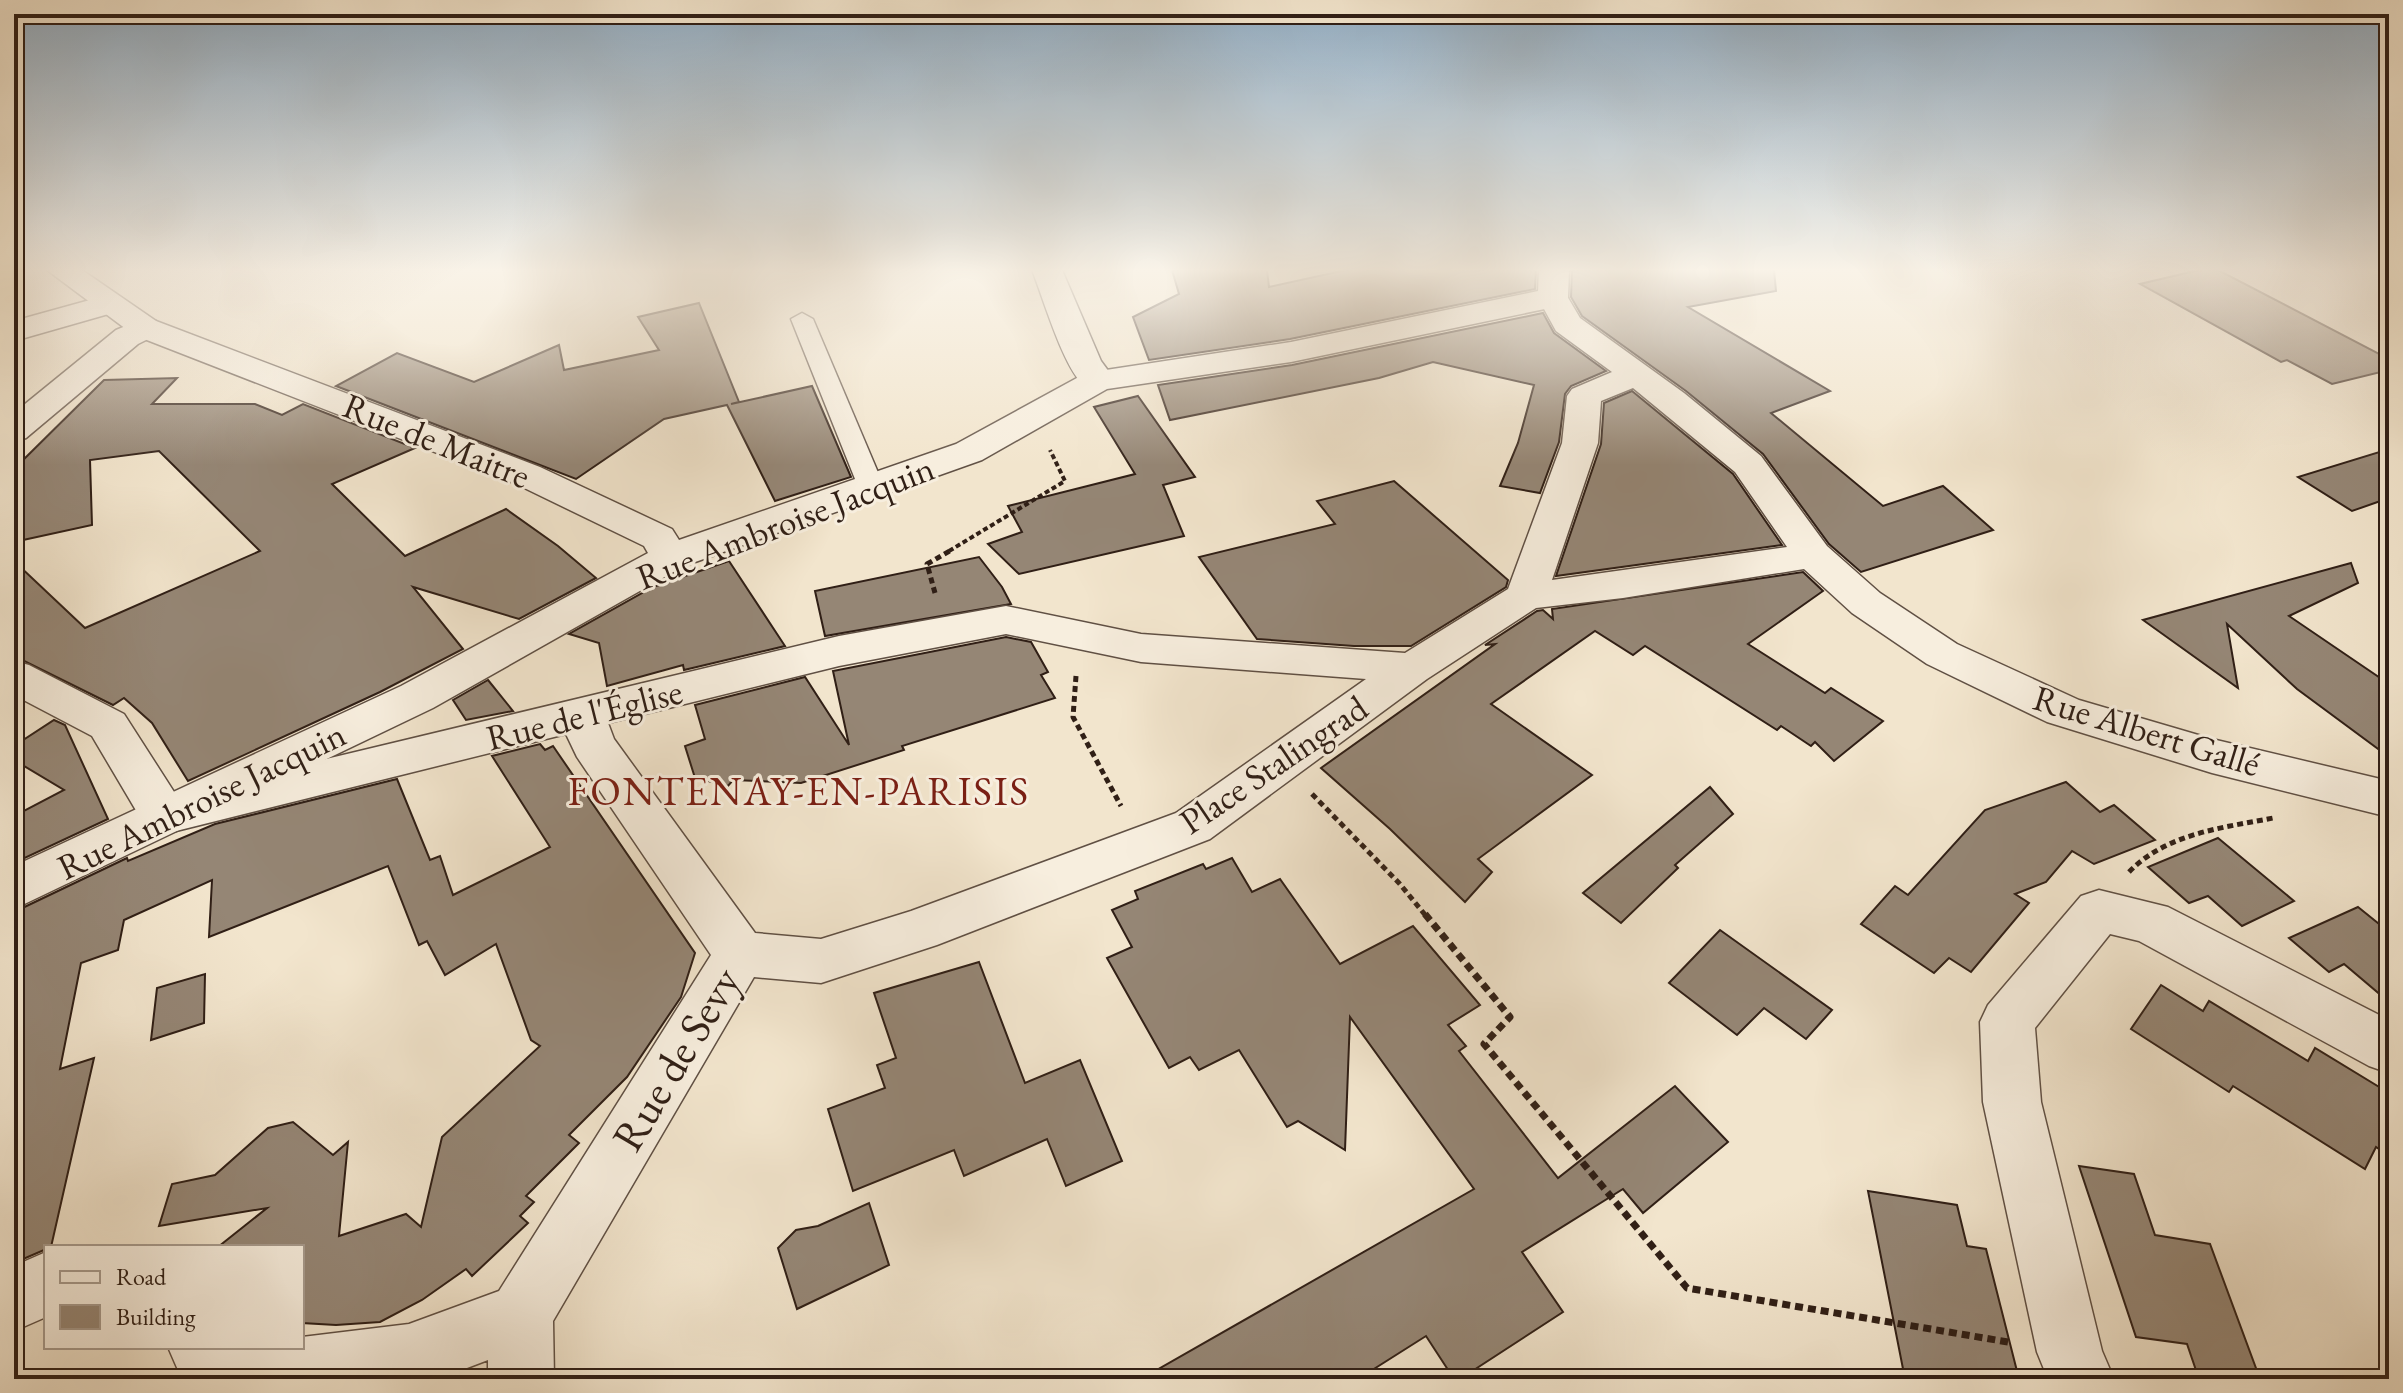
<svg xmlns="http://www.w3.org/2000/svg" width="2403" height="1393" font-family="'EB Garamond',serif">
<rect width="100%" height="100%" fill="#f2e5cd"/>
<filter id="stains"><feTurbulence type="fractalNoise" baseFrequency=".0025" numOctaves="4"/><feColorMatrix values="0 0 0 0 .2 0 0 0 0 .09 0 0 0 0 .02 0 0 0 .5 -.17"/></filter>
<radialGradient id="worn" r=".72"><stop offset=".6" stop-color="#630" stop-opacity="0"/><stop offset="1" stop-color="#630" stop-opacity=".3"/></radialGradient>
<g fill="#958675" stroke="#301f16" stroke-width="2">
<path d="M1172,270H1267L1269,287L1346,270H1536L1535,289L1290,339L1149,360L1133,317L1179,294Z"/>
<path d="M1572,270H1774L1776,291L1688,307L1830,391L1771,413L1883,506L1943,486L1993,530L1861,572L1829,544L1763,454L1686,391L1582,316L1571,297Z"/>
<path d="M2199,270H2218L2389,359V370L2332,384L2287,360L2281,362L2140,284Z"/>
<path d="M699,303L739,402L731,404L812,386L851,477L775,501L727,405L664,419L576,479L336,386L397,353L474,382L559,345L564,370L659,350L638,317Z"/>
<path d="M1543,313L1554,333L1606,371L1571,386L1565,394L1559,442L1540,493L1500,486L1518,443L1534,385L1433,362L1379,378L1170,420L1158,385L1292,365Z"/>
<path d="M177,378L152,404H255L282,415L303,404L415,448L332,484L405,556L506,509L558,546L596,578L519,619L413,587L463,649L380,692L188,781L152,723L124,698L113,705L14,656V561L85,628L260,551L159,451L90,460L92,525L14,542V469L104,380Z"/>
<path d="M1632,391L1733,474L1782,545L1556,576L1601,444L1604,403Z"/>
<path d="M1138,396L1195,477L1163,485L1184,536L1019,574L988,544L1022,532L1008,506L1135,474L1094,407Z"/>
<path d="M2389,449V498L2352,511L2298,477Z"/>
<path d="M1394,481L1508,580L1506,587L1411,646H1354L1257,639L1199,557L1335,524L1317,501Z"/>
<path d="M979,557L1002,587L1011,604L825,636L815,591Z"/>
<path d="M729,561L785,646L684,670L683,665L607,686L599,643L569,634L653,587Z"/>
<path d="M2351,563L2358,583L2289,616L2389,684V757L2297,689L2227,624L2238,688L2143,620Z"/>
<path d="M1803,572L1823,591L1748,644L1825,693L1831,688L1883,721L1834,761L1815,742L1811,746L1781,726L1777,730L1645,646L1633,655L1595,631L1491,704L1592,775L1478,859L1492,872L1465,902L1390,829L1321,768L1495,644L1485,645L1537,611L1543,610L1553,619L1552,609Z"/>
<path d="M1006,637L1031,642L1048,672L1041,675L1055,698L902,746L904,750L801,783L733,780L728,786L695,778L685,746L705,739L695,705L805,677L849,745L833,671Z"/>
<path d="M488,680L513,711L466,720L453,700Z"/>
<path d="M54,720L65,725L108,819L14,863V816L64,790L14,760V746Z"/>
<path d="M540,744L545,750L553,746L695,953L681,997L627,1077L569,1135L579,1143L526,1196L534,1202L520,1216L528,1223L472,1276L466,1269L422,1300L380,1322L336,1325L302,1323V1247H218L267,1208L159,1226L172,1184L215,1175L268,1128L293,1122L333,1155L348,1142L339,1236L406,1214L421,1227L442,1137L540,1046L531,1040L496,944L445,975L427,941L419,945L388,866L209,937L212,880L124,920L118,950L81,963L60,1069L94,1058L51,1247L14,1263V912L127,858L128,861L215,824L397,779L430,860L440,856L453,895L550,847L492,756Z"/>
<path d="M2066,782L2100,812L2114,805L2155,840L2094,864L2072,851L2046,882L2015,894L2029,903L1971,972L1949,958L1934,973L1861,924L1895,886L1908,895L1985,810Z"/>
<path d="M1710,787L1733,814L1675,865L1678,868L1621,923L1583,893Z"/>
<path d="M2218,838L2294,901L2242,926L2208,896L2189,903L2148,867Z"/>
<path d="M1232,858L1252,892L1280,879L1340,964L1413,926L1480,1005L1448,1025L1466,1046L1459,1051L1558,1178L1675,1086L1728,1142L1643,1213L1623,1189L1522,1252L1563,1312L1460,1379H1454L1426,1336L1358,1379H1141L1474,1189L1350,1017L1345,1150L1298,1121L1287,1127L1239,1050L1199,1070L1190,1057L1169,1068L1107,958L1132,947L1112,910L1138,899L1135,891L1203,864L1206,869Z"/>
<path d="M2358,907L2389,932V1002L2344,964L2329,972L2289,938Z"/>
<path d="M1720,930L1832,1010L1806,1039L1764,1008L1737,1035L1669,983Z"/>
<path d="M979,962L1025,1083L1080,1060L1122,1161L1066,1186L1047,1139L964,1176L954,1150L853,1191L828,1109L885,1088L877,1065L896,1058L874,993Z"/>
<path d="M205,974L204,1023L151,1040L157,988Z"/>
<path d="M2161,985L2203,1011L2209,1001L2308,1061L2315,1048L2389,1093V1156L2376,1147L2365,1169L2233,1086L2229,1092L2131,1029Z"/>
<path d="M2079,1166L2134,1174L2155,1235L2210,1244L2260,1379H2199L2187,1344L2136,1337Z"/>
<path d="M1868,1191L1957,1205L1967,1246L1986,1249L2019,1379H1905Z"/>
<path d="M869,1203L889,1265L797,1309L778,1248L796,1230L818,1226Z"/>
</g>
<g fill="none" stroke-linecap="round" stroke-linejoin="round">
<defs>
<path id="service" d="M802,313L813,319L885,489L881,494H863L859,489L791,319Z"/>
<g id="minor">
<path d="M1032,270H1062L1101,361L1115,380L1110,387C1102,389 1093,392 1085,386C1064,370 1043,297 1032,270Z"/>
<path d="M1553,289L1564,291L1580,318L1684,393L1761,456L1827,546L1880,593L1957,644L2079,700L2212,739L2389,781V817L2212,773L2047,722L1927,664L1852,613L1804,569L1623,598L1536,608L1427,679L1210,839L937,945L821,983L754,977L553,1321L554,1379H488V1360L438,1379H192L178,1370L168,1347H302V1337L409,1324L499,1291L711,955L577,757L566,734L164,834L147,829L92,736L14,695V661L29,665L124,714L176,795L839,636L1006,606L1141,634L1405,653L1508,589L1562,443L1567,396L1572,389L1612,372L1556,331L1538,298L1542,291ZM1633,388L1735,472L1787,547L1552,580L1598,443L1601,401ZM1006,634L1141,662L1366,679L1176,813L911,911L821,939L755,933L614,739L608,723L839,666Z"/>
<path d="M108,295L119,297L124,304L119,311L14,341V321Z"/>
<path d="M145,318L156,321L161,328L156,335L138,344L26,438L14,442V413L116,330Z"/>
<path d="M2099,890L2168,907L2389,1020V1073L2369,1066L2139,941L2110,934L2035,1028L2041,1102L2102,1351L2114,1379H2048L2037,1352L1983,1102L1980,1022L1988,1005L2081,896Z"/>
<path d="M46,1252V1317L14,1331V1266Z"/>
</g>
<path id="tertiary" d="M47,270H82L156,321L540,467L672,529L679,540L956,444L1086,373L1291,342L1538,291L1539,270H1569L1568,298L1564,305L1291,362L1107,389L982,460L684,566L433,708L14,909V866L401,686L648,553L644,546L514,483L134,335Z"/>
</defs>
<use href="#service" stroke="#605044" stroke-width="3"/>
<use href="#minor" stroke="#605044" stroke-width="3"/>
<use href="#tertiary" stroke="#605044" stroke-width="3"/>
<path stroke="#301f16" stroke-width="4" stroke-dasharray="5 3" stroke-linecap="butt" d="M949,551L1065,481L1050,450"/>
<g stroke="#301f16" stroke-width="5" stroke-dasharray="6 4" stroke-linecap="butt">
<path d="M935,593L927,564L953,549"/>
<path d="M1076,676L1073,717L1121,806"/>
<path d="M1312,794L1399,883L1426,916"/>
<path d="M2129,872C2167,833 2222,828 2273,818"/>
</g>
<path stroke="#301f16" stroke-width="7" stroke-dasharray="8 5" stroke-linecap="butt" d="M1425,914L1510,1017L1484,1044L1687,1288L2008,1342"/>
<use href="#service" fill="#f7eede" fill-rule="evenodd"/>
<use href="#minor" fill="#f7eede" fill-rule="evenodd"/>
<use href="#tertiary" fill="#f7eede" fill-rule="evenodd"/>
</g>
<linearGradient id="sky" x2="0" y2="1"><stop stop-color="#91adc4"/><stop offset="0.58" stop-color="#f9f3e8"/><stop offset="1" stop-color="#f9f3e8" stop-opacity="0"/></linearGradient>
<rect width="2403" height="465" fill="url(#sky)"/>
<g text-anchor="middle" stroke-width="6" stroke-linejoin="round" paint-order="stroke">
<g font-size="36" fill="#301f16" stroke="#f7eede">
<text transform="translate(437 440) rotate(22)" y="13">Rue de Maitre</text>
<text transform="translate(785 522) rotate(-21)" y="13">Rue Ambroise Jacquin</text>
<text transform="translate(584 714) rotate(-14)" y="13">Rue de l'Église</text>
<text transform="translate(2147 730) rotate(17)" y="13">Rue Albert Gallé</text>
<text transform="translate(1273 764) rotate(-34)" y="13">Place Stalingrad</text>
<text transform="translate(201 800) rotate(-26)" y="13">Rue Ambroise Jacquin</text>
</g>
<g font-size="40" letter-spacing="2" fill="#7a1f14" stroke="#f7eede">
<text x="799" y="805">FONTENAY-EN-PARISIS</text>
</g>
<g font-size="44" fill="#301f16" stroke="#f7eede">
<text transform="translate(676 1059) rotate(-59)" y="15">Rue de Sevy</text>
</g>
</g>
<rect width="2403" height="1393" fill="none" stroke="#f2e5cd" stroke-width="48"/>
<rect x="16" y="16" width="2371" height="1361" fill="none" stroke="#301f16" stroke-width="4"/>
<rect x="24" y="24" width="2355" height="1345" fill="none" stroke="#301f16" stroke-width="2"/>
<rect x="44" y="1245" width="260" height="104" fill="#f7eede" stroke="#a79b8e" stroke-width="2"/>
<rect x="60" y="1271" width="40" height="12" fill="#f7eede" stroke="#a79b8e" stroke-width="2"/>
<text x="116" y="1285" font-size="24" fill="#301f16">Road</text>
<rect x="60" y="1305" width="40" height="24" fill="#958675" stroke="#a79b8e" stroke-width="2"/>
<text x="116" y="1325" font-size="24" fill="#301f16">Building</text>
<rect width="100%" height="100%" filter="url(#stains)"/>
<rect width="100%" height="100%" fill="url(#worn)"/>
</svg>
